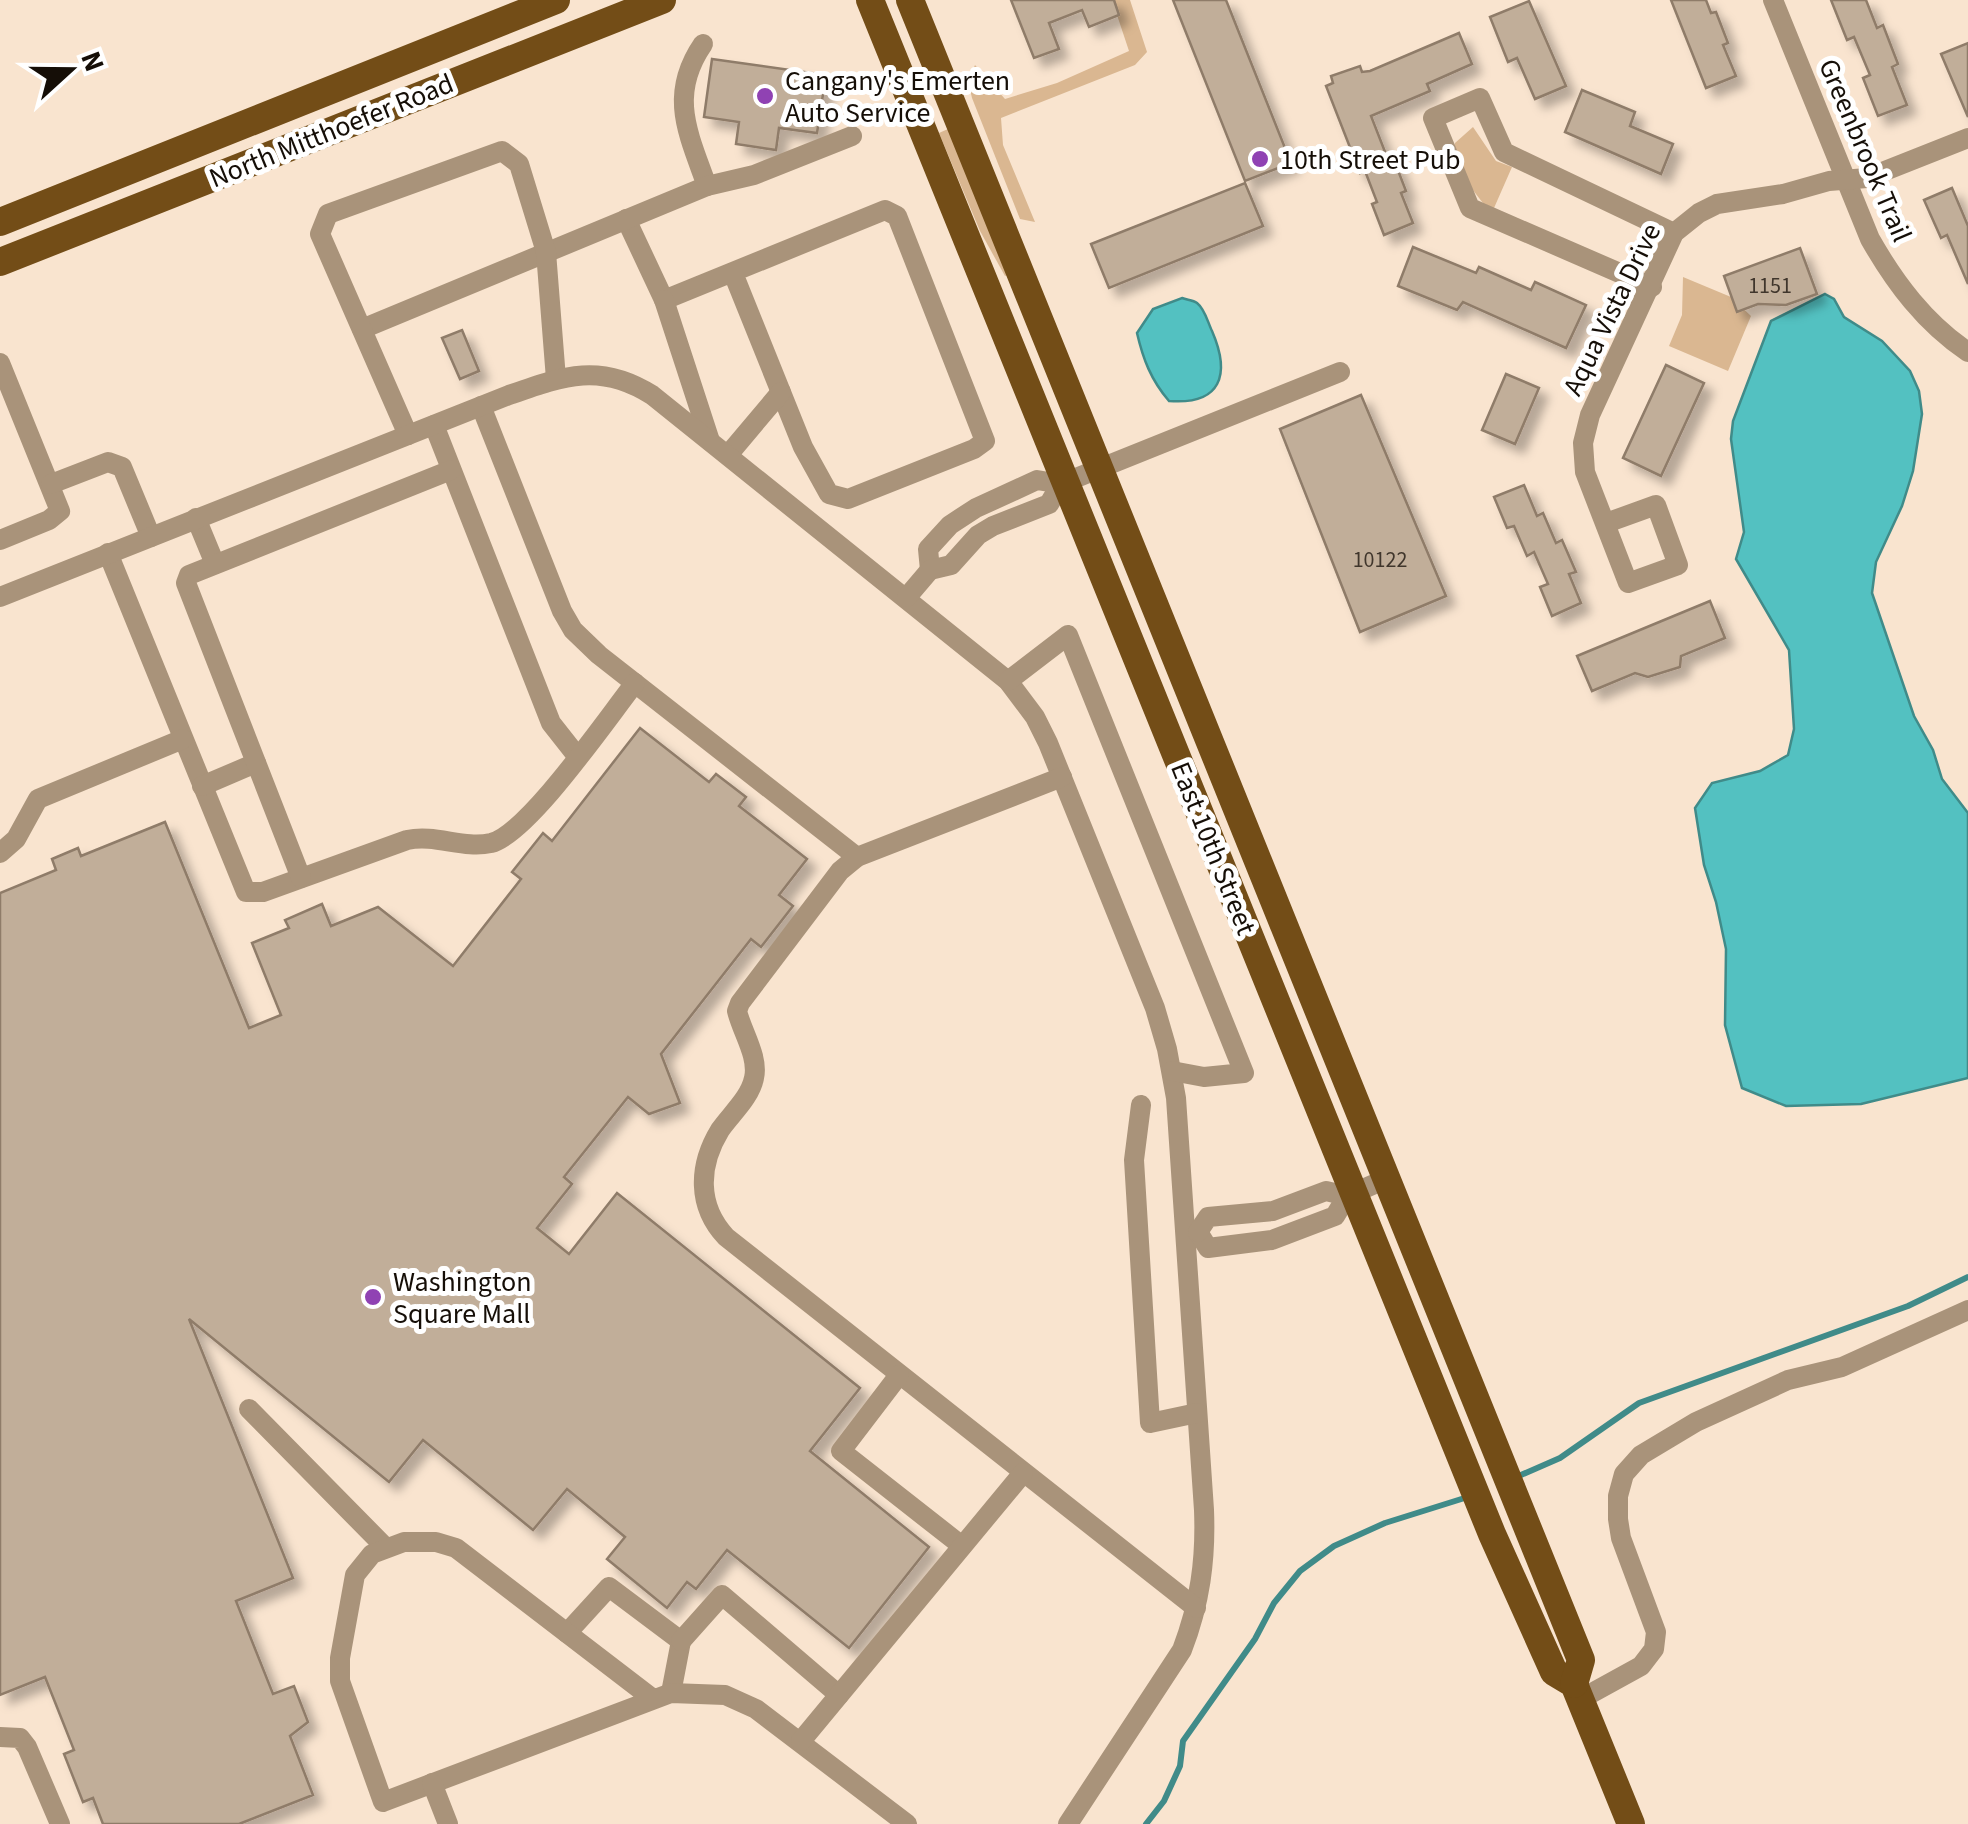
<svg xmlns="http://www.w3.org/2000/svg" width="1968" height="1824" font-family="'Source Sans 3',sans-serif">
<defs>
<filter id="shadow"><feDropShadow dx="9" dy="9" stdDeviation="5" flood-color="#0004"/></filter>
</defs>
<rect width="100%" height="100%" fill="#f9e4cf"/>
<g fill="#dab791">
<path d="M1112,0H1130L1147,52L1135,65L1001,118L1003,145L1035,222L1020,219L972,98L968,81L975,65L1005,99L1057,83L1129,51Z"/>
<path d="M1473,127L1496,161L1512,167L1494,208L1486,207L1452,163L1455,143Z"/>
<path d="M948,129L1010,274L1005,276L980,231L939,133Z"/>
<path d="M1683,277L1731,297L1751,316L1728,371L1669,346L1682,315Z"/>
</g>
<g fill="#53c1c1" stroke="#408b89" stroke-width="2.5">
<path d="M1825,294L1834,299L1844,317L1882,341L1910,371L1919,391L1922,414L1913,471L1902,506L1876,562L1872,593L1914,716L1933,750L1942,779L1968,813V1078L1861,1104L1786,1106L1742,1088L1725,1025L1726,949L1716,902L1704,865L1695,808L1712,783L1760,771L1788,755L1794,729L1789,650L1736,559L1744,532L1731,439L1733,421L1771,321Z"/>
<path d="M1182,298C1187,300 1193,300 1197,303C1205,309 1208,323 1212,331C1231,375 1221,405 1169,401C1151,380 1143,359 1137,333L1153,309Z"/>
</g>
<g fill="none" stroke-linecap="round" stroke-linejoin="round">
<g stroke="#408b89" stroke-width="6">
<path d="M1514,1478L1560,1458L1639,1403L1908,1306L1968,1277"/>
<path d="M1146,1824L1164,1801L1180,1766L1183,1741L1255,1639L1274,1603L1300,1571L1334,1546L1385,1523L1471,1496"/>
</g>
</g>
<g fill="#c1ae99" stroke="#8f7c69" stroke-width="2.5" filter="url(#shadow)">
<path d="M1011,0H1114L1119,15L1089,27L1082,10L1049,23L1059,49L1034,58Z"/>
<path d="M1173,0H1226L1291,163L1245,181Z"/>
<path d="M1671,0H1706L1711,13L1716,12L1728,43L1723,45L1736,76L1706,88Z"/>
<path d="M1831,0H1866L1877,28L1883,25L1898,64L1892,67L1907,105L1878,116L1863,78L1870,75L1854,37L1847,40Z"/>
<path d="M1529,1L1566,86L1535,99L1517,58L1508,62L1490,17Z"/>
<path d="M1459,33L1472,64L1427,84L1430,91L1371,116L1389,162L1394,160L1406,191L1401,193L1413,223L1384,235L1372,204L1377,202L1365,171L1360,173L1326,86L1333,83L1331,76L1360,66L1362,72L1370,71Z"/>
<path d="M1968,43V117L1941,54Z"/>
<path d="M712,59L826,75L817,133L779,128L776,150L736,144L739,122L704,117Z"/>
<path d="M1582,90L1635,112L1630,126L1673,144L1661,174L1565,132Z"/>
<path d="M1245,183L1263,226L1109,288L1091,244Z"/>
<path d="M1952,188L1968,226V284L1947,235L1941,238L1924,200Z"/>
<path d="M1413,247L1476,273L1479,267L1531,290L1535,282L1586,305L1566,348L1463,302L1457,310L1398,286Z"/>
<path d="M1800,248L1817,294L1786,305L1758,304L1737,312L1724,276Z"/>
<path d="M462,330L479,371L460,379L442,338Z"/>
<path d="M1666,365L1704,383L1661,476L1623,458Z"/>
<path d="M1506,374L1539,388L1515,444L1482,430Z"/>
<path d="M1361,395L1446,596L1360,632L1280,429Z"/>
<path d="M1524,485L1537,516L1543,513L1556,543L1562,540L1576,572L1569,574L1581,603L1552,616L1540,587L1548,584L1534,552L1527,556L1514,526L1507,528L1494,497Z"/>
<path d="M1710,601L1725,638L1681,656L1680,667L1648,677L1635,673L1592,691L1577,656Z"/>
<path d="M640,728L709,782L716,774L746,797L739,806L807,859L779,895L793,906L761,947L751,939L661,1054L680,1103L649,1114L628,1097L564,1177L572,1184L537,1228L569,1254L617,1193L860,1388L810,1451L929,1547L849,1648L727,1550L696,1589L687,1582L667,1608L607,1559L625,1537L567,1489L533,1530L423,1440L389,1482L189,1319L293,1578L236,1601L273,1694L294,1686L308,1722L290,1736L313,1795L239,1824H103L93,1798L83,1802L64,1754L74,1750L45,1677L0,1695V893L56,870L52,859L78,848L81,856L165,822L249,1028L281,1015L252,943L289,928L285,920L322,904L331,926L378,907L453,966L521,879L512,872L543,833L552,841Z"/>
</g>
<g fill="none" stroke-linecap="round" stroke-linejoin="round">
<g stroke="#a9937a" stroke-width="20">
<path d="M1773,0L1870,239C1895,283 1925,323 1968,352"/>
<path d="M703,44C668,95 688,133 707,186"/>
<path d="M626,219L664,300L885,210L897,216L985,441L974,449L848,499L829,494L803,447L733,273"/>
<path d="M1652,287L1470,208L1433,118L1480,98L1504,152L1674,233"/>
<path d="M664,300L710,441"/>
<path d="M362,329L707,186L754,175L852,136"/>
<path d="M0,363L60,511L49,520L0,540"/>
<path d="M481,406L562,611L573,630L599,655L857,857"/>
<path d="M434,425L551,723L577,756"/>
<path d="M408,435L320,234L328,214L502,151L519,164L546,252L556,379"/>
<path d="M728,455L781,392"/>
<path d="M51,484L108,462L122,467L151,537"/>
<path d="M196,518L215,564"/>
<path d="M1606,523L1656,505L1678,565L1628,583L1585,472L1583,443L1590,415L1674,233L1699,213L1717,204L1783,194L1829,181L1867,178L1968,138"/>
<path d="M108,553L246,892H263L407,840C436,834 463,849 491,843C528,834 608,717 635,683"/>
<path d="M930,570L928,549L950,525L976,508L1037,480L1061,484L1340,372"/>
<path d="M0,597L509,395C563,376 600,362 652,395L1008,681L1035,717L1048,743L1155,1008L1167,1049L1176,1098L1204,1510C1206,1560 1200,1603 1182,1650L1068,1824"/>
<path d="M907,597L930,570L951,565L978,535L993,526L1049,504L1061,484"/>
<path d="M1008,681L1068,635L1244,1073L1204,1077L1172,1071"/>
<path d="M1062,777L857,857L840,871L740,1003L737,1011C742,1032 759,1057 754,1078C750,1098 731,1114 720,1130C698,1166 697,1206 726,1237L1196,1608"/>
<path d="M202,786L256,763"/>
<path d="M0,853L16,839L38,799L183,739"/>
<path d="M301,878L186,583L189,575L451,470"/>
<path d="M1141,1105L1134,1160L1150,1423L1197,1413"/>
<path d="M1198,1232L1208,1248L1272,1240L1335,1216L1347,1196L1386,1179"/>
<path d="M1198,1232L1208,1217L1273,1211L1326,1191L1347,1196"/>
<path d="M899,1375L841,1451L962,1546"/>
<path d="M249,1409L385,1547"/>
<path d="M567,1633L609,1587L681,1641L671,1693"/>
<path d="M681,1641L722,1595L839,1695"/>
<path d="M653,1699L456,1548L436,1542H404L372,1554L355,1575L340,1658V1681L383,1802L671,1693L725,1695L756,1709L907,1824"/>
<path d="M1581,1699L1641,1666L1654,1649L1656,1632L1621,1538L1618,1519V1496L1624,1474L1641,1455L1696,1422L1788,1380L1842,1367L1968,1310"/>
<path d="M0,1737L20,1738L27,1747L60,1824"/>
<path d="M801,1741L1023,1473"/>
<path d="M432,1783L448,1824"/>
</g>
<g stroke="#734d17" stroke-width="28">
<path d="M870,0L1492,1534L1554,1672L1574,1684L1631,1824"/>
<path d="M910,0L1581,1660L1574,1684"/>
<path d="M0,222L556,0"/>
<path d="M0,262L662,0"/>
</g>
</g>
<g fill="#9042b3" stroke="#fff" stroke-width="4">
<circle cx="765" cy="96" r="10"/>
<circle cx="1260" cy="159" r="10"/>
<circle cx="373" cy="1297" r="10"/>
</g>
<g text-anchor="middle" stroke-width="10" stroke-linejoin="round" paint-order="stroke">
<g font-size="22" fill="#40362c">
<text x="1770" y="293">1151</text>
<text x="1380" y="567">10122</text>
</g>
<g font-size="28" fill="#150e07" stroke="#fff" text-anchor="start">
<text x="785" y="90">Cangany's Emerten<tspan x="785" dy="32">Auto Service</tspan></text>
<text x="1280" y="169">10th Street Pub</text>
<text x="393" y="1291">Washington<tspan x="393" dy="32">Square Mall</tspan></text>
</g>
<g font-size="28" fill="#150e07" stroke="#fff">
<text transform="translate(331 130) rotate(-22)" y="10">North Mitthoefer Road</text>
<text transform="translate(1866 150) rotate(67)" y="10">Greenbrook Trail</text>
<text transform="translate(1611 309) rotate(-64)" y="10">Aqua Vista Drive</text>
<text transform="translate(1214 848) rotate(68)" y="10">East 10th Street</text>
</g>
</g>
<g transform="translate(70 70) rotate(69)" stroke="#ffffff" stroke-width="8" paint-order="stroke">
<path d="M0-8L18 38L0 25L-18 38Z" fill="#150e07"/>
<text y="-15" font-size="28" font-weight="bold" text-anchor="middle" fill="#150e07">N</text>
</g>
</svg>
